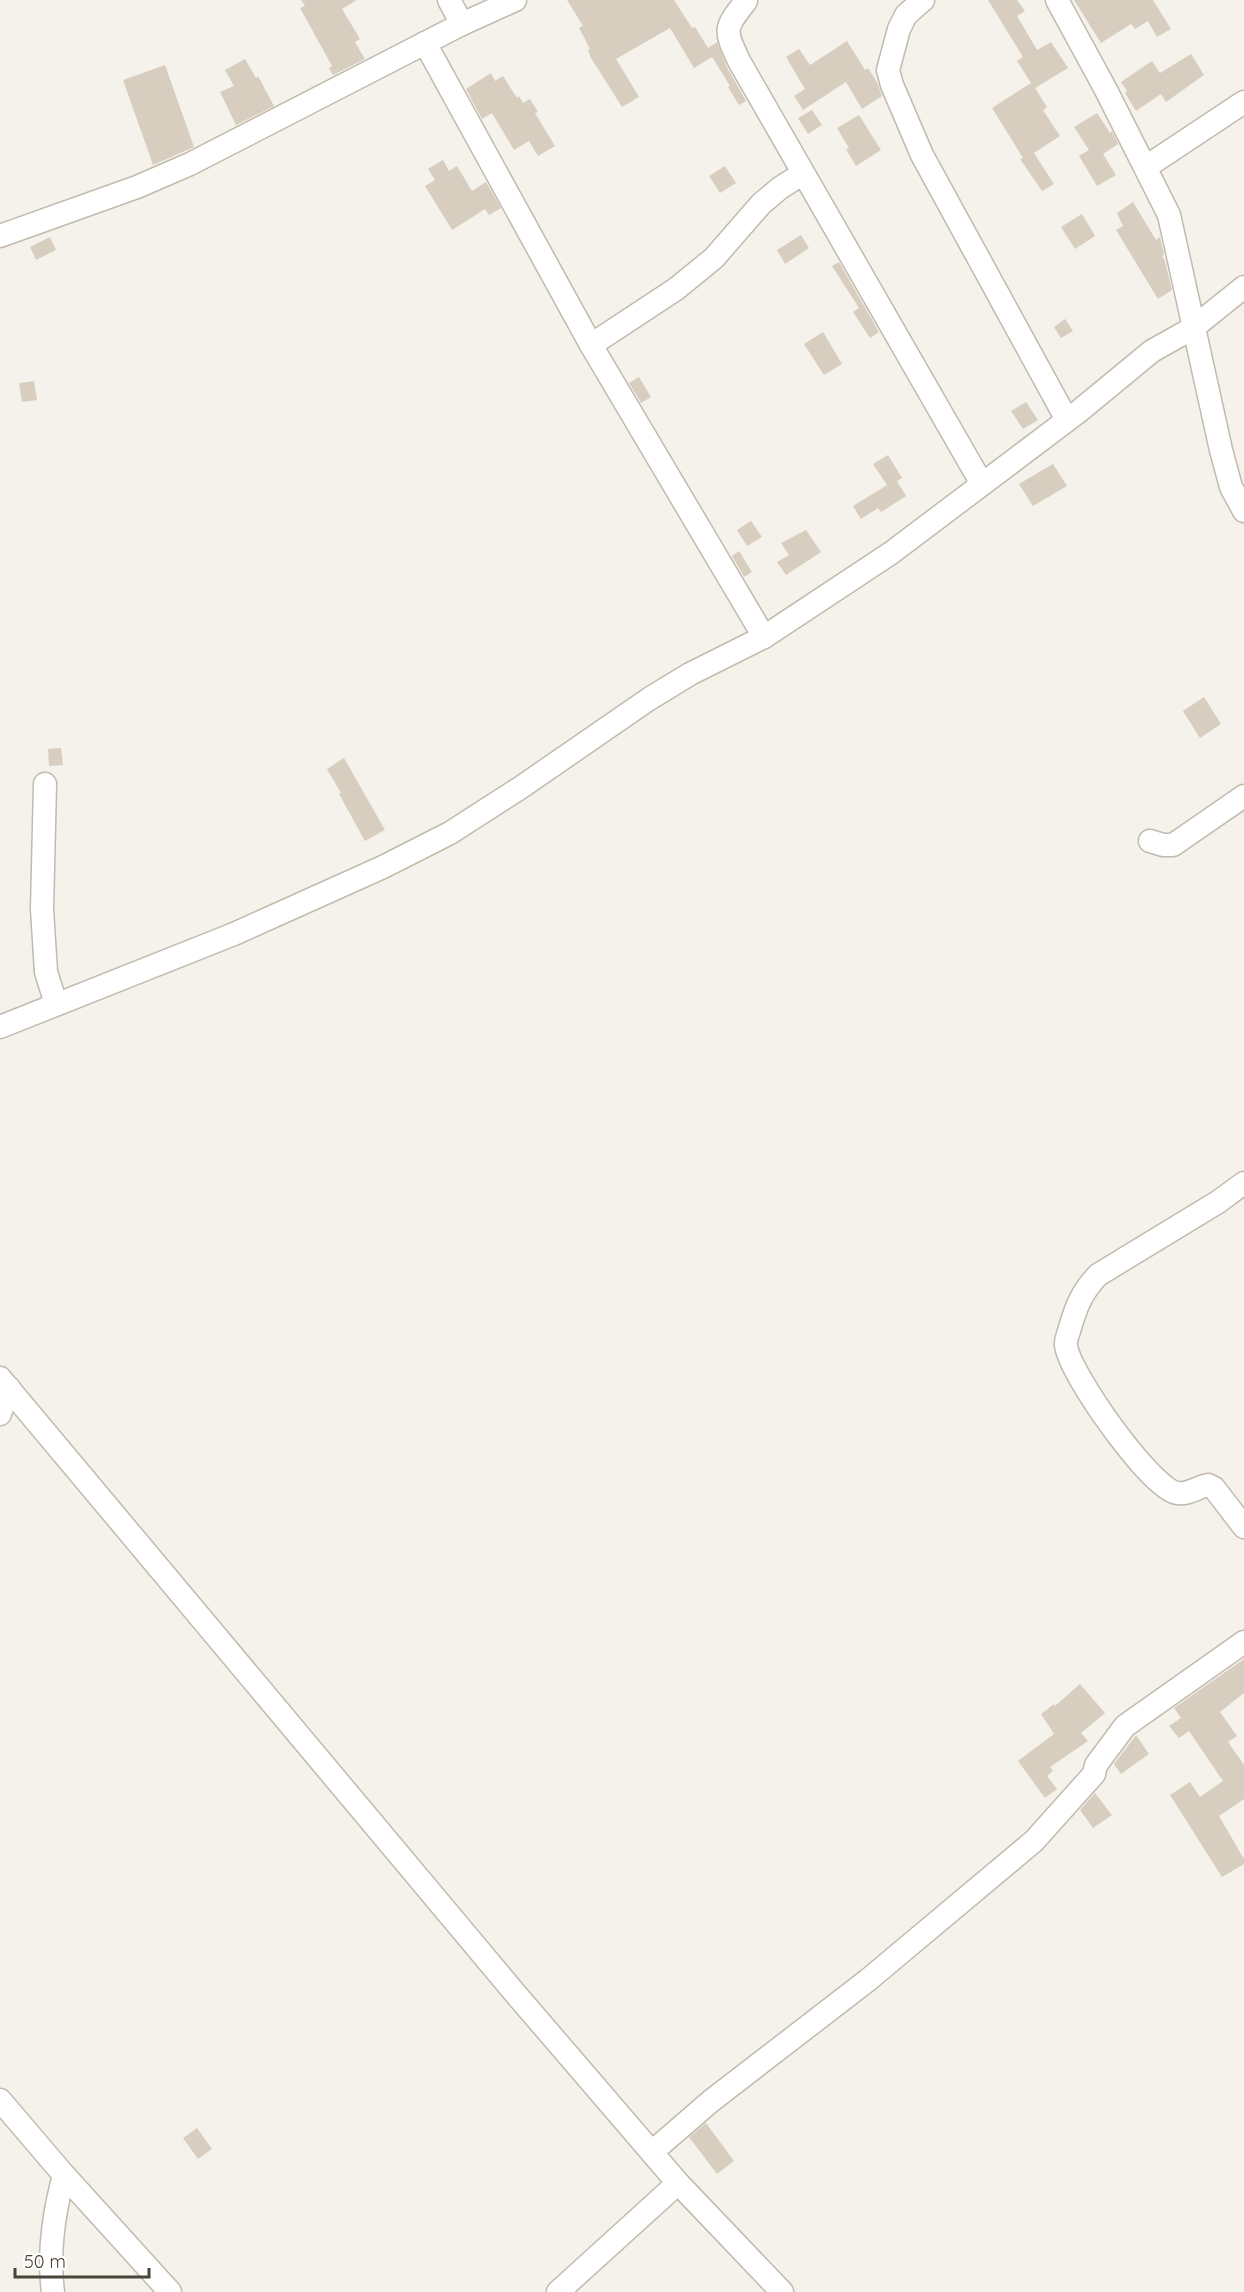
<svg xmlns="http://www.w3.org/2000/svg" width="1244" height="2292" font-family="Quicksand,sans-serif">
<rect width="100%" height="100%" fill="#f5f2eb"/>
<g fill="#d7cec0">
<path d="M301,0H357L342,9L360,39L355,42L365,59L333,75L329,68L332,66L300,8L305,6Z"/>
<path d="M567,0H674L692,28L695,27L708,48L717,42L727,67L746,101L739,105L728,87L730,86L712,57L694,68L670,28L616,59L639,97L622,107L591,58L588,50L590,49L579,28L583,26Z"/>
<path d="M988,0H1017L1025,11L1017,16L1037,50L1051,42L1068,68L1035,88L1047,107L1043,110L1060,136L1034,153L1054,184L1042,191L1020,159L1023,158L992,108L1031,83L1017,61L1023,57Z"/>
<path d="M1074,0H1153L1171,29L1157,37L1148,21L1135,29L1131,24L1101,43Z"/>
<path d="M847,41L865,70L868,68L877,82L882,96L862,109L846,82L803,110L794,96L805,89L786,57L799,49L810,65Z"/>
<path d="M1191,54L1204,75L1166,102L1161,94L1136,111L1125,93L1127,91L1121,82L1152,61L1160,73Z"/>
<path d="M245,59L256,78L258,76L274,106L236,125L220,92L234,86L225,70Z"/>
<path d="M165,65L194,147L153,165L123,80Z"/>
<path d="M491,73L495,81L503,76L517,98L519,96L523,103L530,99L538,112L535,113L555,146L538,156L529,141L514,150L492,113L482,119L466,89Z"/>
<path d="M812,110L822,125L808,134L798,118Z"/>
<path d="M1097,113L1110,133L1112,131L1118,144L1103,154L1116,175L1097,186L1079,156L1089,150L1074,127Z"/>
<path d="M859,115L881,150L856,166L846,149L849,148L837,128Z"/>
<path d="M443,160L449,171L457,166L472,191L486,182L501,208L489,215L485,209L452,230L425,186L435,180L428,169Z"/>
<path d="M725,166L736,183L720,193L709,176Z"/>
<path d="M1133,202L1156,240L1160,237L1164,255L1162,256L1165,261L1172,290L1158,299L1116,230L1123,226L1117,213Z"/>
<path d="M1082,214L1095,236L1075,249L1061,227Z"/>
<path d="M801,235L809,248L785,264L777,250Z"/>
<path d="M50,237L56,250L36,260L30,247Z"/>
<path d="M839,262L879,332L870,338L853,312L859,308L832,266Z"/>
<path d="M1065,319L1073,331L1061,338L1054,327Z"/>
<path d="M823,332L842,364L824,375L804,344Z"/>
<path d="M639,377L651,397L641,403L629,383Z"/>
<path d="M34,381L37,400L22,402L19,383Z"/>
<path d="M1026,402L1038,420L1023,429L1011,411Z"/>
<path d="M888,455L902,478L897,481L906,496L881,512L878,508L861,519L853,506L887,485L873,464Z"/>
<path d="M1053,464L1067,486L1033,506L1019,484Z"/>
<path d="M751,521L762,537L747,546L737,530Z"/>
<path d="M806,530L821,552L786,575L777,562L789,555L781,543Z"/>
<path d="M739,551L752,572L744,577L732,556Z"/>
<path d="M1204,697L1221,724L1200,738L1183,711Z"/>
<path d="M61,748L63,765L49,766L48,749Z"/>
<path d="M344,758L385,830L365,841L339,794L341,793L327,769Z"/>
<path d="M1244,1659V1693L1220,1712L1237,1736L1228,1742L1244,1765V1799L1219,1816L1244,1859V1864L1222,1877L1170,1795L1190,1782L1200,1797L1223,1781L1189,1731L1179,1738L1169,1726L1181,1718L1174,1708Z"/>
<path d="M1080,1684L1105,1713L1081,1733L1088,1741L1050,1767L1053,1771L1047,1776L1057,1789L1045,1798L1018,1761L1054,1734L1041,1714L1054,1704L1055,1706Z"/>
<path d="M1136,1735L1149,1754L1121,1774L1114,1764Z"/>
<path d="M1095,1793L1112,1815L1093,1828L1080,1810Z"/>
<path d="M706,2123L734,2161L717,2174L689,2137Z"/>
<path d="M197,2128L212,2149L198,2159L183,2138Z"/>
</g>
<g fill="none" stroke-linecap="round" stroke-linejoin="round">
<defs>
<g id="minor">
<path d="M449,0L462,24"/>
<path d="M923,0L906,15L899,29L888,70L892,85L922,155L1067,420"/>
<path d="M1057,0L1106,90L1169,215L1221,450L1231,487L1244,511"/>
<path d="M746,1C724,29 724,29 739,61L982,484"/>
<path d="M425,43L591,345L764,637"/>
<path d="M1146,167L1244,102"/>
<path d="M0,236L137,187L190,164L462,24L515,0"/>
<path d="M591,345L676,289L714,258L761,204L780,188L802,174"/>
<path d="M45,784L42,909L46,972L56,1004"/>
<path d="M1150,841L1163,845H1173L1244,796"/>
<path d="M0,1027L234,934L383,867L450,833L520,788L649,699L690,674L764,637L891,553L1078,412L1152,351L1193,328L1244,287"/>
<path d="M1244,1183L1218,1202L1098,1275C1081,1293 1076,1307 1069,1331C1068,1335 1065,1341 1066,1345C1068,1372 1151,1489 1177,1493C1188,1495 1198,1487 1208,1485L1214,1488L1244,1527"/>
<path d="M0,1378L514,1992L678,2183L782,2292"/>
<path d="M0,1414L9,1388"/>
<path d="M0,2100L64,2175L170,2292"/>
<path d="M652,2152L711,2101L868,1980L1034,1841L1094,1774L1096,1765L1125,1726L1244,1642"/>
<path d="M53,2292C48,2254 54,2212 64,2175"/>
<path d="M558,2292L678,2183"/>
</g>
</defs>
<use href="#minor" stroke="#c1baad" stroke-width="25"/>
<use href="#minor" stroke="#fff" stroke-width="22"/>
</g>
<path d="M15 2268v9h134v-9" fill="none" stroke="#4a4338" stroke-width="3"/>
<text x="24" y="2268" font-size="18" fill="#4a4338" stroke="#ffffff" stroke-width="4.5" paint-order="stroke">50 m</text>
</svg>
